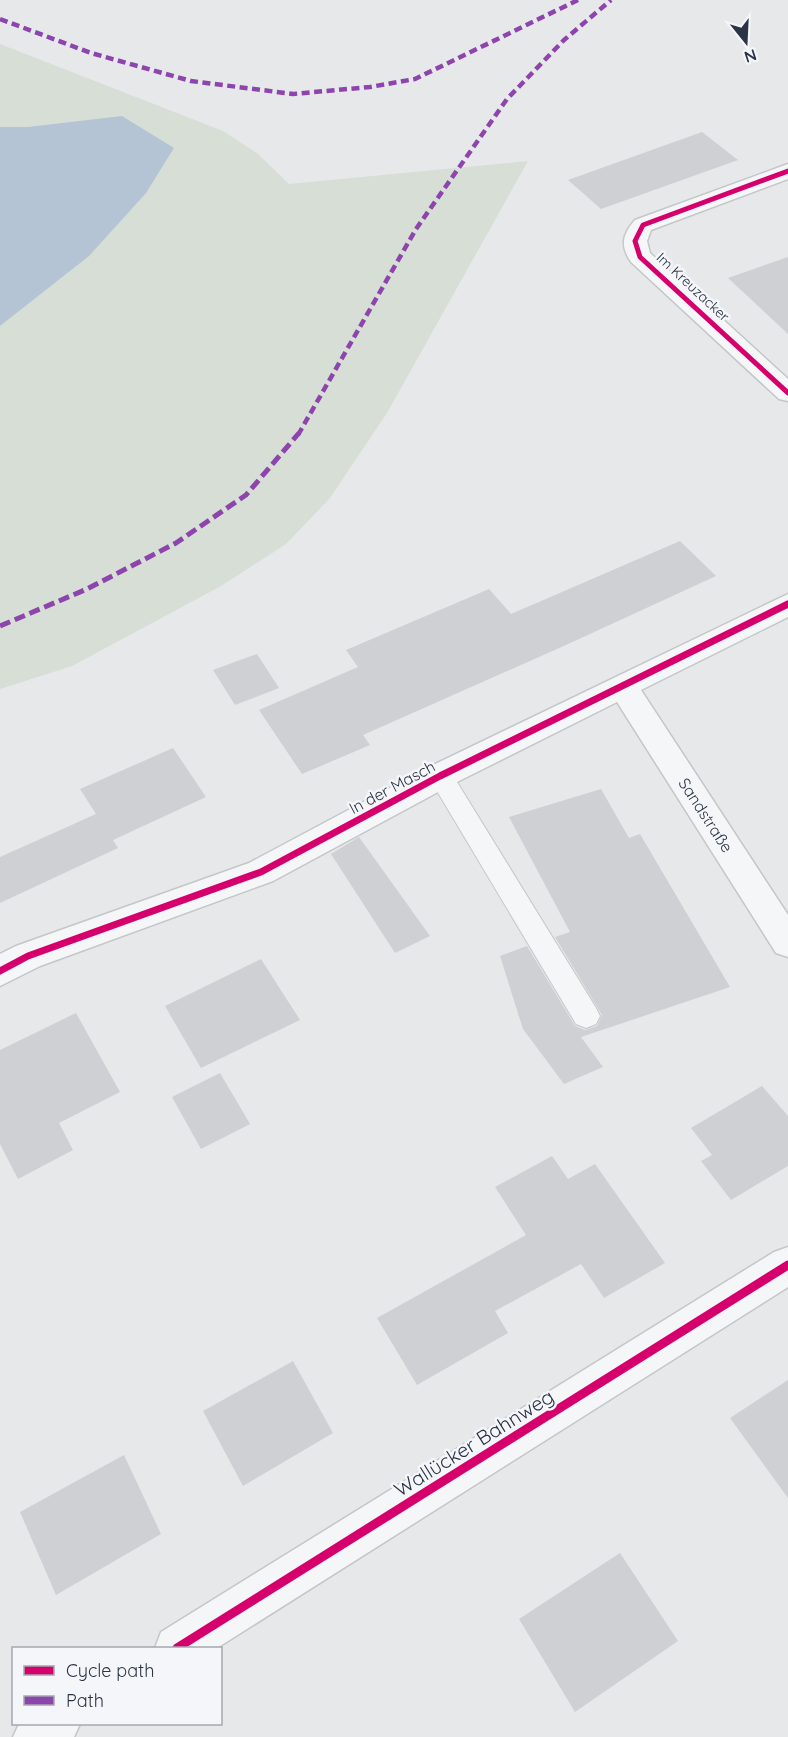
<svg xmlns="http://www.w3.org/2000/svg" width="788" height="1737" font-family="Quicksand,sans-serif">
<rect width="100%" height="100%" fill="#e6e8ea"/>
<path fill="#d6ded6" d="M0,44L223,131L258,154L289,184L528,161L387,413L330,498L286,544L221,586L72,666L0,689V326L89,255L28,127H0Z"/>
<path fill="#b4c4d5" d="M122,116L174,148L146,193L89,256L0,326V127H28Z"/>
<g fill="#ced0d3">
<path d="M702,132L738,160L601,209L568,180Z"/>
<path d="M788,257V334L728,278Z"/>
<path d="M680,541L716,576L566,645L363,735L370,745L302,774L259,710L358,667L346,650L489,589L511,614Z"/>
<path d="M257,654L279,688L235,705L213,670Z"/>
<path d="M173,748L206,797L113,840L118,848L0,903V857L96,814L80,789Z"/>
<path d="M601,789L629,838L640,834L730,987L581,1037L603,1067L564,1084L523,1029L500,956L527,946L575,1026L585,1030L597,1026L602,1015L555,937L570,932L509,817Z"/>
<path d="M359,837L430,936L395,953L331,854Z"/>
<path d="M261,959L300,1020L201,1068L165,1006Z"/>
<path d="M76,1013L120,1092L59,1123L73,1150L18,1179L0,1144V1050Z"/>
<path d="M220,1073L250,1124L201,1149L172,1097Z"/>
<path d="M762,1086L788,1116V1166L731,1200L701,1161L712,1155L691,1128Z"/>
<path d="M552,1156L568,1179L595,1164L665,1263L604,1298L581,1264L495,1311L508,1333L417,1385L377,1318L526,1235L495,1187Z"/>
<path d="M293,1361L333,1433L243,1486L203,1411Z"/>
<path d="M788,1380V1498L730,1418Z"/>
<path d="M124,1455L161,1534L56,1595L20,1512Z"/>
<path d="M620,1553L678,1641L575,1712L519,1619Z"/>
</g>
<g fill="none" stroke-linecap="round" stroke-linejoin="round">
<defs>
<path id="service" d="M440,766L449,769L596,1008L600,1016L596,1024L586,1028L576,1024L428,776L431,769Z"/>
<g id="minor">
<path d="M788,164V179L651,230L647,241L650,253L788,379V401L779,399L631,262C620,246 622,235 635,220Z"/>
<path d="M788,594V617L641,690L788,915V957L776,953L617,702L451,785L273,881L40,966L0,986V954L16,946L249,863L429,767Z"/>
<path d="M788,1247V1287L217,1648H155L161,1632L774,1252Z"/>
<path d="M19,1724H80L74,1737H13Z"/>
</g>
</defs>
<use href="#service" stroke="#c4c6c8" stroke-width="2"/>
<use href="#minor" stroke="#c4c6c8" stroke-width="3"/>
<use href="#service" fill="#f5f6f7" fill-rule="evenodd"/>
<use href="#minor" fill="#f5f6f7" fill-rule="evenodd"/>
<g stroke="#8e44ad" stroke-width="4.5" stroke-dasharray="8 4.5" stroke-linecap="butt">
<path d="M0,19L91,53L191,81L293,94L370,87L415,79L578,0"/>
<path d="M298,435L416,229L507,99L564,40L611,0"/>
</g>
<path stroke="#8e44ad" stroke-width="5" stroke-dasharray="11 5" stroke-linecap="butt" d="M0,626L87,589L176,543L246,495L299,433"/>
<defs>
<path id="cycleway-far2" d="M788,171L643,225L635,241L640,257L788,393"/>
<path id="cycleway-far1" d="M0,971L28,956L261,872L440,776L788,604"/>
<path id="cycleway" d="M177,1648L788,1265"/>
</defs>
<use href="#cycleway-far2" stroke="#f4f6f9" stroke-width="8"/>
<use href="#cycleway-far1" stroke="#f4f6f9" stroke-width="10"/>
<use href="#cycleway" stroke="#f4f6f9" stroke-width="13"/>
<use href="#cycleway-far2" stroke="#d6006c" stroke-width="5"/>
<use href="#cycleway-far1" stroke="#d6006c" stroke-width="7"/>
<use href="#cycleway" stroke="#d6006c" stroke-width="9"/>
</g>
<g text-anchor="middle" stroke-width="5" stroke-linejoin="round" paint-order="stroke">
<g font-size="14" fill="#2b3445" stroke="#f4f6f9">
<text transform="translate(693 287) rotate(43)" y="5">Im Kreuzacker</text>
</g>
<g font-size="16" fill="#2b3445" stroke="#f4f6f9">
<text transform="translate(392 787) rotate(-28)" y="6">In der Masch</text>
<text transform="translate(706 815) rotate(57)" y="6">Sandstraße</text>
</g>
<g font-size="20" fill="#2b3445" stroke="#f4f6f9">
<text transform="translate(474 1443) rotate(-32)" y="7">Wallücker Bahnweg</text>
</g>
</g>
<rect x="12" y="1647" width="210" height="78" fill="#f4f6f9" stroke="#a4a8b1" stroke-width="1.5"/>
<rect x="24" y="1666" width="30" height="9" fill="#d6006c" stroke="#a4a8b1" stroke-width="1.5"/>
<text x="66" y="1677" font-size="18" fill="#2b3445">Cycle path</text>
<rect x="24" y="1696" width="30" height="9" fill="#8e44ad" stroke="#a4a8b1" stroke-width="1.5"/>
<text x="66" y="1707" font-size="18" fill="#2b3445">Path</text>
<g transform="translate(746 42) rotate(162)" stroke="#f4f6f9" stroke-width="4.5" paint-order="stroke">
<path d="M0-4.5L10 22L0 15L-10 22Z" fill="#2b3445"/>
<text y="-9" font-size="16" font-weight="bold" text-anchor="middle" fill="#2b3445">N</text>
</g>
</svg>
